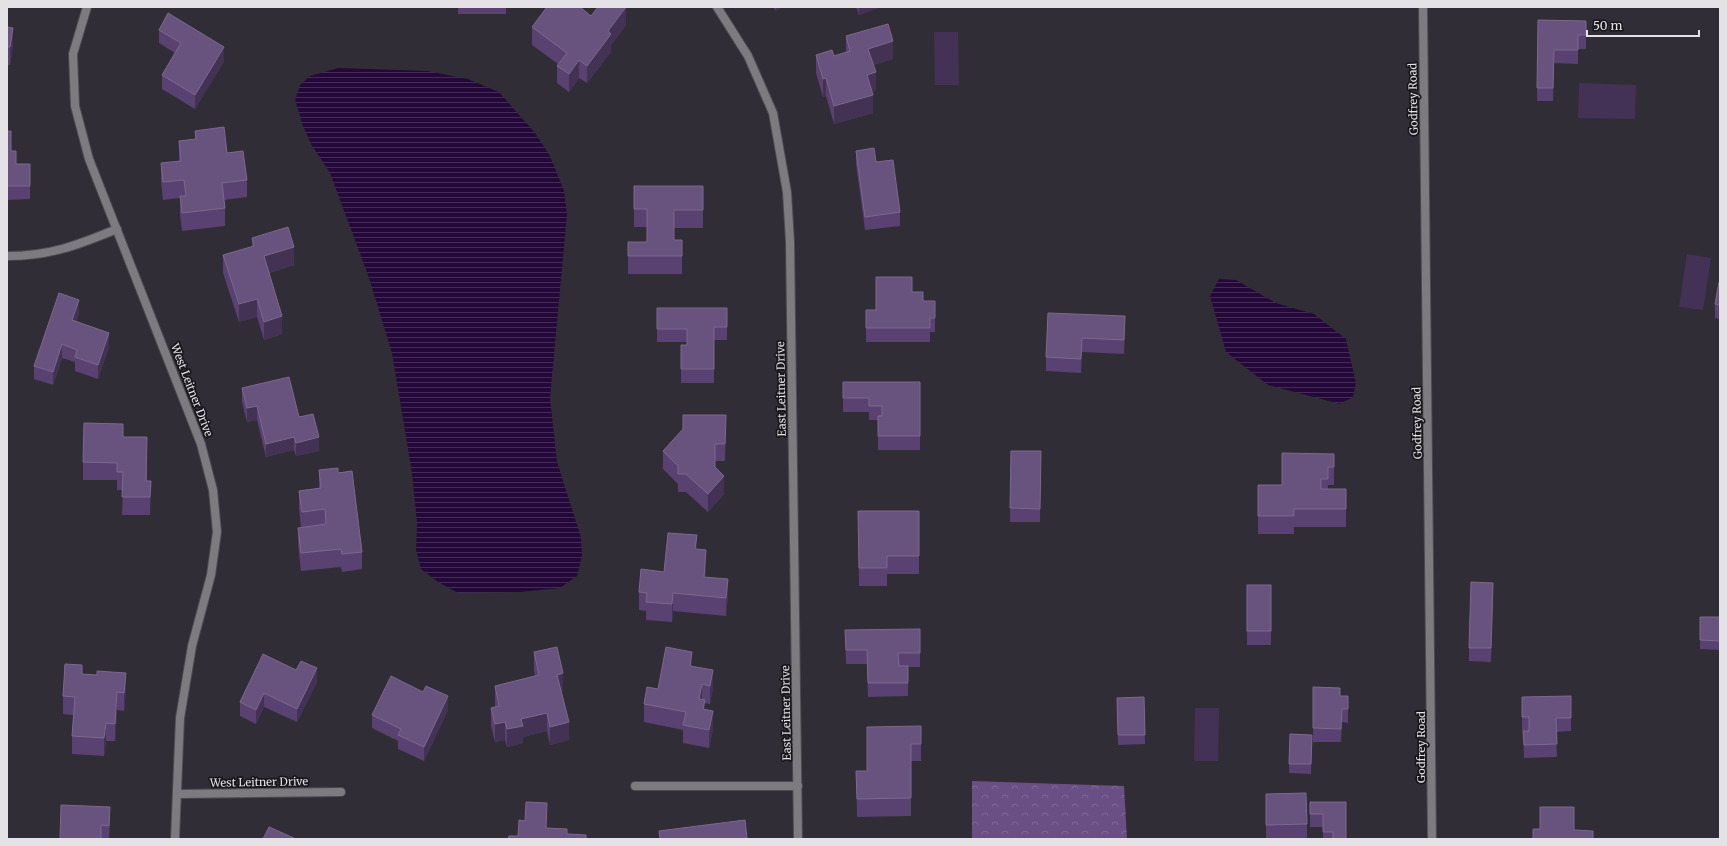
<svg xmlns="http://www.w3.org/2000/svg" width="1727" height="846" font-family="Merriweather,serif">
<defs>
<pattern id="forest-crowns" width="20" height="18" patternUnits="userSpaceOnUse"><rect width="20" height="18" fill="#6a4f85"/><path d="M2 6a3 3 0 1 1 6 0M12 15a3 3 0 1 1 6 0" fill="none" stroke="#7f6896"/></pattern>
<pattern id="water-rules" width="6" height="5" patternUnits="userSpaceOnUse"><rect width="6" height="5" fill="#240839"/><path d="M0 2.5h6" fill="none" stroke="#442c56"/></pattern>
</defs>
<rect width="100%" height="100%" fill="#312d36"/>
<g fill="#443156">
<path d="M934,32H958L959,85H935Z"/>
<path d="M1579,83L1636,85L1635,119L1578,118Z"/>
<path d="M1687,254L1711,258L1703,310L1679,307Z"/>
<path d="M1195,708H1219L1218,761H1194Z"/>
</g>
<path fill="url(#forest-crowns)" d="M972,781L1124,786L1127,839H972Z"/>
<g fill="url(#water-rules)">
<path d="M338,68L427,71L468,79L499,92L535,133L550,156L564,191L567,215L550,398L557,462L581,537L582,556L577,576L560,588L520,592L458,593L438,582L421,569L416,550L417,523L412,473L392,353L368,275L330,173L311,144L303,126L295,100L300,85L310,76Z"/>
<path d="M1219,279L1236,280L1276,303L1314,314L1346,339L1356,383L1353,397L1340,404L1268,385L1226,352L1210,296Z"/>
</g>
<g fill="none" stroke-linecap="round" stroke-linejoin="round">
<defs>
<g id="minor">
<path d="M87,7L73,54L75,106L89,159L201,444L213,490L217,532L211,575L192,646L180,718L175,839"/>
<path d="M717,7L748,56L773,113L787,192L790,242L798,839"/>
<path d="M1423,7L1432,839"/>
<path d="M7,256C50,256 78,245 117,229"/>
<path d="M635,786H798"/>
<path d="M177,794L341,792"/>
</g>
</defs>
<use href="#minor" stroke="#4e4a52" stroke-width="10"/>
<use href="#minor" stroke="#7d7b80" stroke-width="8"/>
</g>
<g fill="#594171">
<rect x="458" y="7" width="48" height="7"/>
<path d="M773,7H781L776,11Z"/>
<path d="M856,7H878V8L859,15Z"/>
<path d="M591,16L626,25L611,45V52L587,83L579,78L569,92L557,83V66L558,64L532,45V27Z"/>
<path d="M1538,20L1586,21V49H1578V64L1554,63L1553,101H1537Z"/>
<path d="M7,27L13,46L10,65H7Z"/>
<path d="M159,30L224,61L195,109L162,89V75L175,53L159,43Z"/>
<path d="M846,36L893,59L873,65L876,90L872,91L873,113L834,124L826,96L823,97L816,73V55L834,56L846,52Z"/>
<path d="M7,131L11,151L16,164H30V199L7,200Z"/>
<path d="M195,131L227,153L247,180V197L224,200L225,208V226L182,231L180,214V198L163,200L161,181V163L179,161V141L195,139Z"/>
<path d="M856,151L876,162L900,212V226L865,230L856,164Z"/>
<path d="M634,186H703V228H674V240H682V274H628V242H647V227H634Z"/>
<path d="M252,238L294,265L269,273L282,334L264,340L257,317L239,322L223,273V255L252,247Z"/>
<path d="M1720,283V319L1715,318V304Z"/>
<path d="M912,292L923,301H935V332H930V342H866V310H876Z"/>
<path d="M657,308H727V340H714V383H681V345H687V342H657Z"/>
<path d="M1048,313L1125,330L1124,354L1082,352L1081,373L1046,371V357Z"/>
<path d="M79,314L76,322L109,347L98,379L75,371V362L62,358L53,385L34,379V366Z"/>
<path d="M843,382H920V450H878V420H869V412H843Z"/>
<path d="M242,388L299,417L319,451L296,456L294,450L266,457L257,420L247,422L242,402Z"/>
<path d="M726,415L725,461H715V467L724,494L708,512L686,492H678V484L663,469V451Z"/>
<path d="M123,437L147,455V481H151L150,515H122L123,490H117V480H83V462Z"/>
<path d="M1011,451H1041L1040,522H1010Z"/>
<path d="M1334,454V485H1328V489H1346V527H1294V534H1258V485H1282Z"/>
<path d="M319,470L338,473L362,552V569L342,572L341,567L301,571L298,545V528L301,527L299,509V491L319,488Z"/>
<path d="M858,511H919V574H887V586H859Z"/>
<path d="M697,549L706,568L705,577L728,597L726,616L673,611L672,622L646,620V611L639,610V592L664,572Z"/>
<rect x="1247" y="585" width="24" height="60"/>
<path d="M1493,597L1491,662L1469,661V648Z"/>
<path d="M1700,617H1720V650L1700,649Z"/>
<path d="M920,629V667H908V696L868,697L867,664H846L845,630Z"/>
<path d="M534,652L563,691H561L569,740L550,745L547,731L523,737V743L507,747L505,740L495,742L491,726V708L495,707V686L535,676L534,670Z"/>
<path d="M263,654L317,682L297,722L264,707L256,724L240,716V702Z"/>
<path d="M692,666L713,688L710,704L705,703V710L713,729L709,748L683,743V730L644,722V704L658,689Z"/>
<path d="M82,674L126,690L124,711L117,710L115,741H106L104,756L72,754V736L73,715L63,714V696Z"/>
<path d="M1313,687L1340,696H1348V723L1342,722L1341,742H1313Z"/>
<path d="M1571,696V731L1556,732L1557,757L1524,758L1523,731L1529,730L1522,731V697Z"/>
<path d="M1144,697L1145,744L1118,745L1117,698Z"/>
<path d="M448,710L424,761L398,749V741L372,728V715Z"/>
<path d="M921,726V761H911V816L857,817L856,771H867Z"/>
<path d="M1290,734L1312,735L1311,774L1289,773Z"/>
<path d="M1266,794L1307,824V838H1266Z"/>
<path d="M1310,802H1346V839H1358H1323V827H1310Z"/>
<path d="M110,820L109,839H60Z"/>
</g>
<g fill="#433254">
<path d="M626,7V25L611,45V52L587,83V66L608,31Z"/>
<path d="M776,7H781L776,11Z"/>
<path d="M859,7H878V8L859,15Z"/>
<path d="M13,28V46L10,65V47Z"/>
<path d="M893,41V59L868,66V49Z"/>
<path d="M224,47V61L195,109V95Z"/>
<path d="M579,60V78L569,92V74Z"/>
<path d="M876,72V90L867,93V75Z"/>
<path d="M826,78V96L823,97V79Z"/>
<path d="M873,95V113L834,124V106Z"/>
<path d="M294,247V265L264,274V256Z"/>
<path d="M257,299V317L239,322V304Z"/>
<path d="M79,300V314L72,334V320Z"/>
<path d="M282,316V334L264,340V322Z"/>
<path d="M1125,316V330L1124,354V340Z"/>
<path d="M109,333V347L98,379V365Z"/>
<path d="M1082,338V352L1081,373V359Z"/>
<path d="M62,344V358L53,385V372Z"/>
<path d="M257,406V420L247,422V408Z"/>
<path d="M294,437V450L266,457V444Z"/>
<path d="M319,437V451L296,456V443Z"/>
<path d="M724,476V494L708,512V494Z"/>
<path d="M697,535V553L695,549Z"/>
<path d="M706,550V568L704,595V577Z"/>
<path d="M728,579V597L726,616V598Z"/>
<path d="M1493,583V597L1491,662V648Z"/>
<path d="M673,593V611L672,622V604Z"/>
<path d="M692,652V670L690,666Z"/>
<path d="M317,668V682L297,722V709Z"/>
<path d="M713,670V688L710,704V686Z"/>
<path d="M126,673V690L124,711V693Z"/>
<path d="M563,673V691L557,692V675Z"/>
<path d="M702,684V702L699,699Z"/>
<path d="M117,692V710L115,741V724Z"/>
<path d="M264,693V707L256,724V710Z"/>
<path d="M448,696V710L424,761V747Z"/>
<path d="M705,700V718L703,709Z"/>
<path d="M713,711V729L709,748V730Z"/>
<path d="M547,713V731L523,737V743L507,747V729L521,719Z"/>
<path d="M505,722V740L495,742V724Z"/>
<path d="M569,722V740L550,745V727Z"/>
<path d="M106,723V741L104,756V738Z"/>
<path d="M547,803V820L546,839V828Z"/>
</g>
<g fill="#68527e" stroke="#7c698e">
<path d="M547,7H580L591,16L598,7H626L608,31L611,34L587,66L579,60L569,74L557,66L567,53L532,27Z"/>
<path d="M168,13L224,47L195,95L162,75L181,43L159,30Z"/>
<path d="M1538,20L1586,21V35H1578V50H1554L1553,88H1537Z"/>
<path d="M888,24L893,41L868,49L876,72L867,75L873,95L834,106L826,78L823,79L816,55L832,50L834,56L850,51L846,36Z"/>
<path d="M7,27L13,28L10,47H7Z"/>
<path d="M224,127L227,153L243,151L247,180L222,183L225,208L182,213L180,196H186L184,180L163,182L161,163L181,161L179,141L196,139L195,131Z"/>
<path d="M7,131H11V151H16V164H30V186H7Z"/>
<path d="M874,148L876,162L893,160L900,212L865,217L856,151Z"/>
<path d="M634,186H703V210H674V240H682V256H628V242H647V209H634Z"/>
<path d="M288,227L294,247L264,256L282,316L264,322L257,299L239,304L223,255L254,246L252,238Z"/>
<path d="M876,277H912V292H923V301H935V318H930V328H866V310H876Z"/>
<path d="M1719,282L1720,283V305L1715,304Z"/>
<path d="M59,293L79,300L72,320L109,333L98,365L75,357L77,350L62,344L53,372L34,366Z"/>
<path d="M657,308H727V327H714V369H681V345H687V329H657Z"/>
<path d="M1048,313L1125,316L1124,340L1082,338L1081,359L1046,357Z"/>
<path d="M289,377L299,417L313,414L319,437L296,443L294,437L266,444L257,406L247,408L242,388Z"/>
<path d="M843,382H920V436H878V416H882V406H869V398H843Z"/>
<path d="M683,415H726L725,444H715V467L724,476L708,494L686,474H678V466L663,451L683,429Z"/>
<path d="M84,423L123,424V437H147L146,481H151L150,497H122L123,472H117V463L83,462Z"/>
<path d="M1011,451H1041L1040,509L1010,508Z"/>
<path d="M1282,453L1334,454V467H1328V479H1321V489H1346V509H1294V516H1258V485H1282Z"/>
<path d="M338,468V473L352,471L362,552L342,554L341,549L301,553L298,528L326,524L325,509L302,512L299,491L321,488L319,470Z"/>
<path d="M858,511H919V556H887V568H859Z"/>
<path d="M668,533L697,535L695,549L706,550L704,577L728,579L726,598L673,593L672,604L646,602L647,593L639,592L641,569L664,572Z"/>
<path d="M1471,582L1493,583L1491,648H1469Z"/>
<rect x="1247" y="585" width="24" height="46"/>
<path d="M1700,617H1720V641L1700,640Z"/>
<path d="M920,629V653H898L899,666H908V683H868L867,650H846L845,630Z"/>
<path d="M557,647L563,673L557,675L569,722L550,727L547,713L521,719L523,726L507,729L505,722L495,724L491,708L499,706L495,686L539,675L534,652Z"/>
<path d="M666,647L692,652L690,666L713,670L710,686L702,684L699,699L705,700L703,709L713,711L709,730L683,725L686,712L644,704L647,687L658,689Z"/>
<path d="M263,654L296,670L301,661L317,668L297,709L264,693L256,710L240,702Z"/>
<path d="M65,664L82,665V674L97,675V671L126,673L124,693L117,692L115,724L106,723L104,738L72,736L75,697L63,696Z"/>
<path d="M391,676L423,692L426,686L448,696L424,747L398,735L401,729L372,715Z"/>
<path d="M1313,687L1340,688V696H1348V709H1342L1341,729L1313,728Z"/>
<path d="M1571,696V718H1556L1557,744L1524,745L1523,731H1529V717H1522V697Z"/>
<path d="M1144,697L1145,735H1118L1117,698Z"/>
<path d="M921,726V744H911V798L857,799L856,771H867V727Z"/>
<path d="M1290,734L1312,735L1311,764H1289Z"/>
<path d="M1306,793L1307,824L1266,825V794Z"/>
<path d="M526,802L547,803L546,828L567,829V834L586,835V839H508L509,836H518L519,820L525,821Z"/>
<path d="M1310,802H1346V839H1358H1333V832H1323V814H1310Z"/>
<path d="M61,805L110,807L109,826L101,825V839H60Z"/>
<path d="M1540,807H1574V830L1593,831V839H1533V829H1540Z"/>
<path d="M745,820L747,838L740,839H660L659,831Z"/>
<path d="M269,827L296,839H263Z"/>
</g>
<g text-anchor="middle" stroke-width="3.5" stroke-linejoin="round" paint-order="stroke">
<g font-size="11" fill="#e4e1e7" stroke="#18161a">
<text transform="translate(1413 99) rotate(-91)" y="4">Godfrey Road</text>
<text transform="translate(781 389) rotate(-91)" y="4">East Leitner Drive</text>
<text transform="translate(192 390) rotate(69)" y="4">West Leitner Drive</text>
<text transform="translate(1417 423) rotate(-91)" y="4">Godfrey Road</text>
<text transform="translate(786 713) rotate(-91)" y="4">East Leitner Drive</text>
<text transform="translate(1421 747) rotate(-90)" y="4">Godfrey Road</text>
<text transform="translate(259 782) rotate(-1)" y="4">West Leitner Drive</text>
</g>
</g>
<rect width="1727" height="846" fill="none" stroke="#e4e1e7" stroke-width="16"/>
<path d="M1587 30v6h112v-6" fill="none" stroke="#e4e1e7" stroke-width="2"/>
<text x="1593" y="30" font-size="12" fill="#e4e1e7" stroke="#18161a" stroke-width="3" paint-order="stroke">50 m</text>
</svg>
